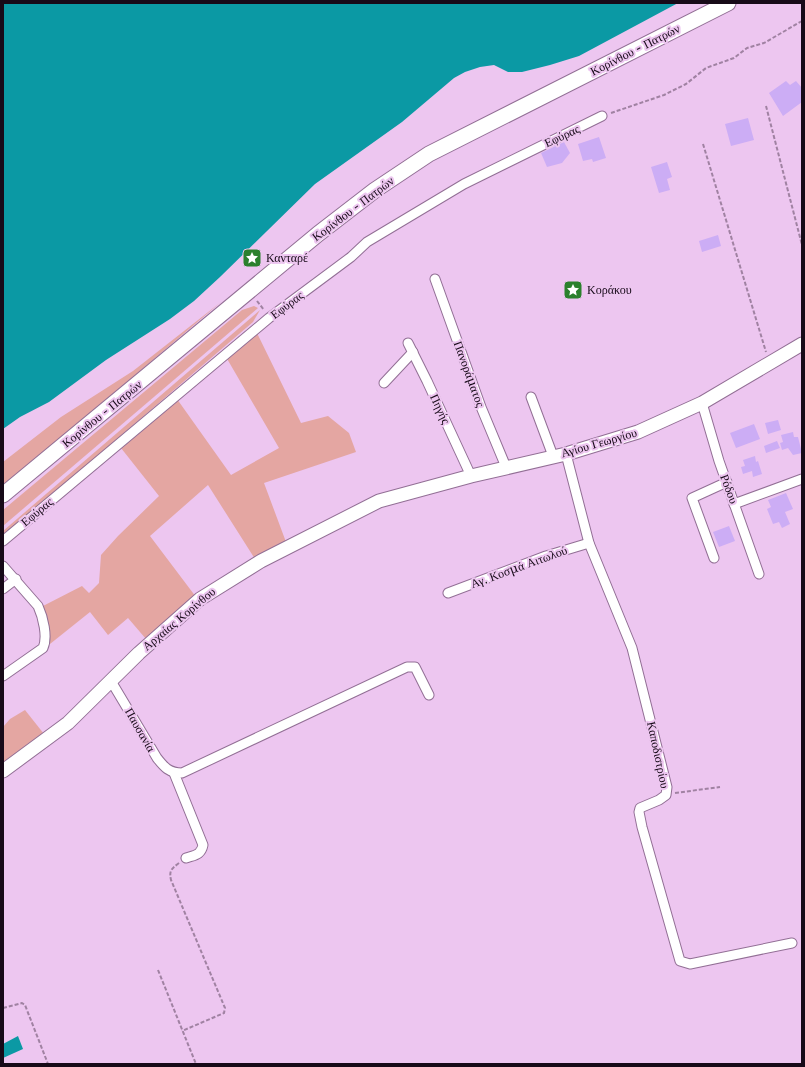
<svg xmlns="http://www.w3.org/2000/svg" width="805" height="1067" font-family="'Libre Baskerville',serif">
<rect width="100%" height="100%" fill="#edc6f0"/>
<g fill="#e4a6a2">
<path d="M221,302L15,477L3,486V462L61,417L133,371Z"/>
<path d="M254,306L258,308L3,526V510L242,310Z"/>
<path d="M260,310L253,322L3,537V531Z"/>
<path d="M256,331L301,423L328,416L349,433L356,452L264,483L286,542L255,559L208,485L150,536L196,597L146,639L128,618L108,635L90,612L50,644L43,606L82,586L89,593L99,583L101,555L118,536L159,496L121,448L177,399L231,475L279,448L226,357Z"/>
<path d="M25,710L44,734L3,765V727L10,719Z"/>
</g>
<g fill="#0b99a4">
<path d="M3,3H678L579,56L550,65L522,72H508L494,65L480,67L465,72L454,78L402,122L315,184L220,277L194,301L170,319L106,360L49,402L20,417L3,429Z"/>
<path d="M18,1036L23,1049L3,1058V1044Z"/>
</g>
<g fill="#ccadf5">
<path d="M786,81L790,85L796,81L802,88V102L783,116L769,93Z"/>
<path d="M748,118L754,140L731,146L725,124Z"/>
<path d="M599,137L606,158L593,162L592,159L583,161L578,144Z"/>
<path d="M564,142L570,153L562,163L547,167L541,153Z"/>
<path d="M667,162L672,177L667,179L670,190L659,193L651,167Z"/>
<path d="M718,235L721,246L702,252L699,241Z"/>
<path d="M778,420L781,430L768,434L765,423Z"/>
<path d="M754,424L760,439L736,448L730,433Z"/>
<path d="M793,432L794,437H798L802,453L793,455L788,448L782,450L780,443L783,442L781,435Z"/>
<path d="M777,441L780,448L766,453L764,446Z"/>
<path d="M755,456L756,462L758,461L762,474L753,477L752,471L743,474L741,467L745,466L743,460Z"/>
<path d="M786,493L793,509L785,512L790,524L782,528L779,522L773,524L767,509L771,507L768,500Z"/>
<path d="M729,526L735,541L719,547L713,532Z"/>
</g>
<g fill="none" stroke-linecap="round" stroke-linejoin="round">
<defs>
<g id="street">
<path d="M435,279L481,407L506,467"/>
<path d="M408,343L427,381L471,476"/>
<path d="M384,383L413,352"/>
<path d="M531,397L553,456"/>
<path d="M702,403L719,461L759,574"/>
<path d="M566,454L589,543L632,648L667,787L666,795L659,800L640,808L639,812L642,827L680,961L690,964L792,943"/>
<path d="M734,504L802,479"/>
<path d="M3,541L269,318L351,257L367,242L464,184L602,116"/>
<path d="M714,558L692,498L727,482"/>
<path d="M3,566L38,606C43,617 48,637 43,648L3,676"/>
<path d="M3,589L16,579"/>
<path d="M448,593L546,556L589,543"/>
<path d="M111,681L157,758C164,767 169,773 182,773L407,667H415L429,695"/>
<path d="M174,773L203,845C201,855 195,855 186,858"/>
</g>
<path id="secondary" d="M3,771L68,723L139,653L200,599L261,561L379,501L471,476L566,454L638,432L702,403L802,344"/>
<path id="primary" d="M3,495L318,234L375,190L429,154L728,3"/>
</defs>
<use href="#street" stroke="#926f95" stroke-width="11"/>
<use href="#secondary" stroke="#926f95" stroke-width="15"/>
<use href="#primary" stroke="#926f95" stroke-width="17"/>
<g stroke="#a082a2" stroke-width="2" stroke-dasharray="4 2" stroke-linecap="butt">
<path d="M766,106L802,245"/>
<path d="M611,113L664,95L686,84L706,68L734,58L747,48L764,43L802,21"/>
<path d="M703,144L766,352"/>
<path d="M257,301L264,310"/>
<path d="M675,793L720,787"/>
<path d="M179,863C171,869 169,871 171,880L225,1008L224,1013L182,1031"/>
<path d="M158,970L196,1064"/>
<path d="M3,1008L22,1003L25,1005L48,1064"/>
</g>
<use href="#street" stroke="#fff" stroke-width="9"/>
<use href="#secondary" stroke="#fff" stroke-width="13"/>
<use href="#primary" stroke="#fff" stroke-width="15"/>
</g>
<defs>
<symbol id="sight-square" viewBox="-11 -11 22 22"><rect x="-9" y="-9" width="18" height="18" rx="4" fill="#2b802d" stroke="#edc6f0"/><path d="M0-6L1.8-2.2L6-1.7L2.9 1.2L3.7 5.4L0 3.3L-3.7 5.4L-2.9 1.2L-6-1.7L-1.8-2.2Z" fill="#fff"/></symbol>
</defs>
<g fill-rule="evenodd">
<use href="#sight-square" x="241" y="247" width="22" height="22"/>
<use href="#sight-square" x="562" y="279" width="22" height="22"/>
</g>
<g text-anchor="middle" stroke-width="4" stroke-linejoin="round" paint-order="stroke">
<g font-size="12" fill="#170a18" stroke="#edc6f0">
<text transform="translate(635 50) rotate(-27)" y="4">Κορίνθου - Πατρών</text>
<text transform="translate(562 136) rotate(-25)" y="4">Εφύρας</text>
<text transform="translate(353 209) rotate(-37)" y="4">Κορίνθου - Πατρών</text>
<text transform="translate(287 305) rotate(-37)" y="4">Εφύρας</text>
<text transform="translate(469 374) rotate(70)" y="4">Πανοράματος</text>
<text transform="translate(440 409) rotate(65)" y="4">Πηγής</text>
<text transform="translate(102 414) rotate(-39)" y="4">Κορίνθου - Πατρών</text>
<text transform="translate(599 443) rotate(-16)" y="4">Αγίου Γεωργίου</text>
<text transform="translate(729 489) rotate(70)" y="4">Ρόδου</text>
<text transform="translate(37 512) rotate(-40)" y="4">Εφύρας</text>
<text transform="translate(519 567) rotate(-20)" y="4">Αγ. Κοσμά Αιτωλού</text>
<text transform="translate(179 619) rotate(-40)" y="4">Αρχαίας Κορίνθου</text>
<text transform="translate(140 730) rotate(60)" y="4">Παυσανία</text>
<text transform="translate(658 755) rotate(78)" y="4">Καποδιστρίου</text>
</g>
<g font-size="12" fill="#170a18" stroke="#edc6f0" text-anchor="start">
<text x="266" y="262">Κανταρέ</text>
<text x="587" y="294">Κοράκου</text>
</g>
</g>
<rect width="805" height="1067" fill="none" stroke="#170a18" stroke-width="8"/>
</svg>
